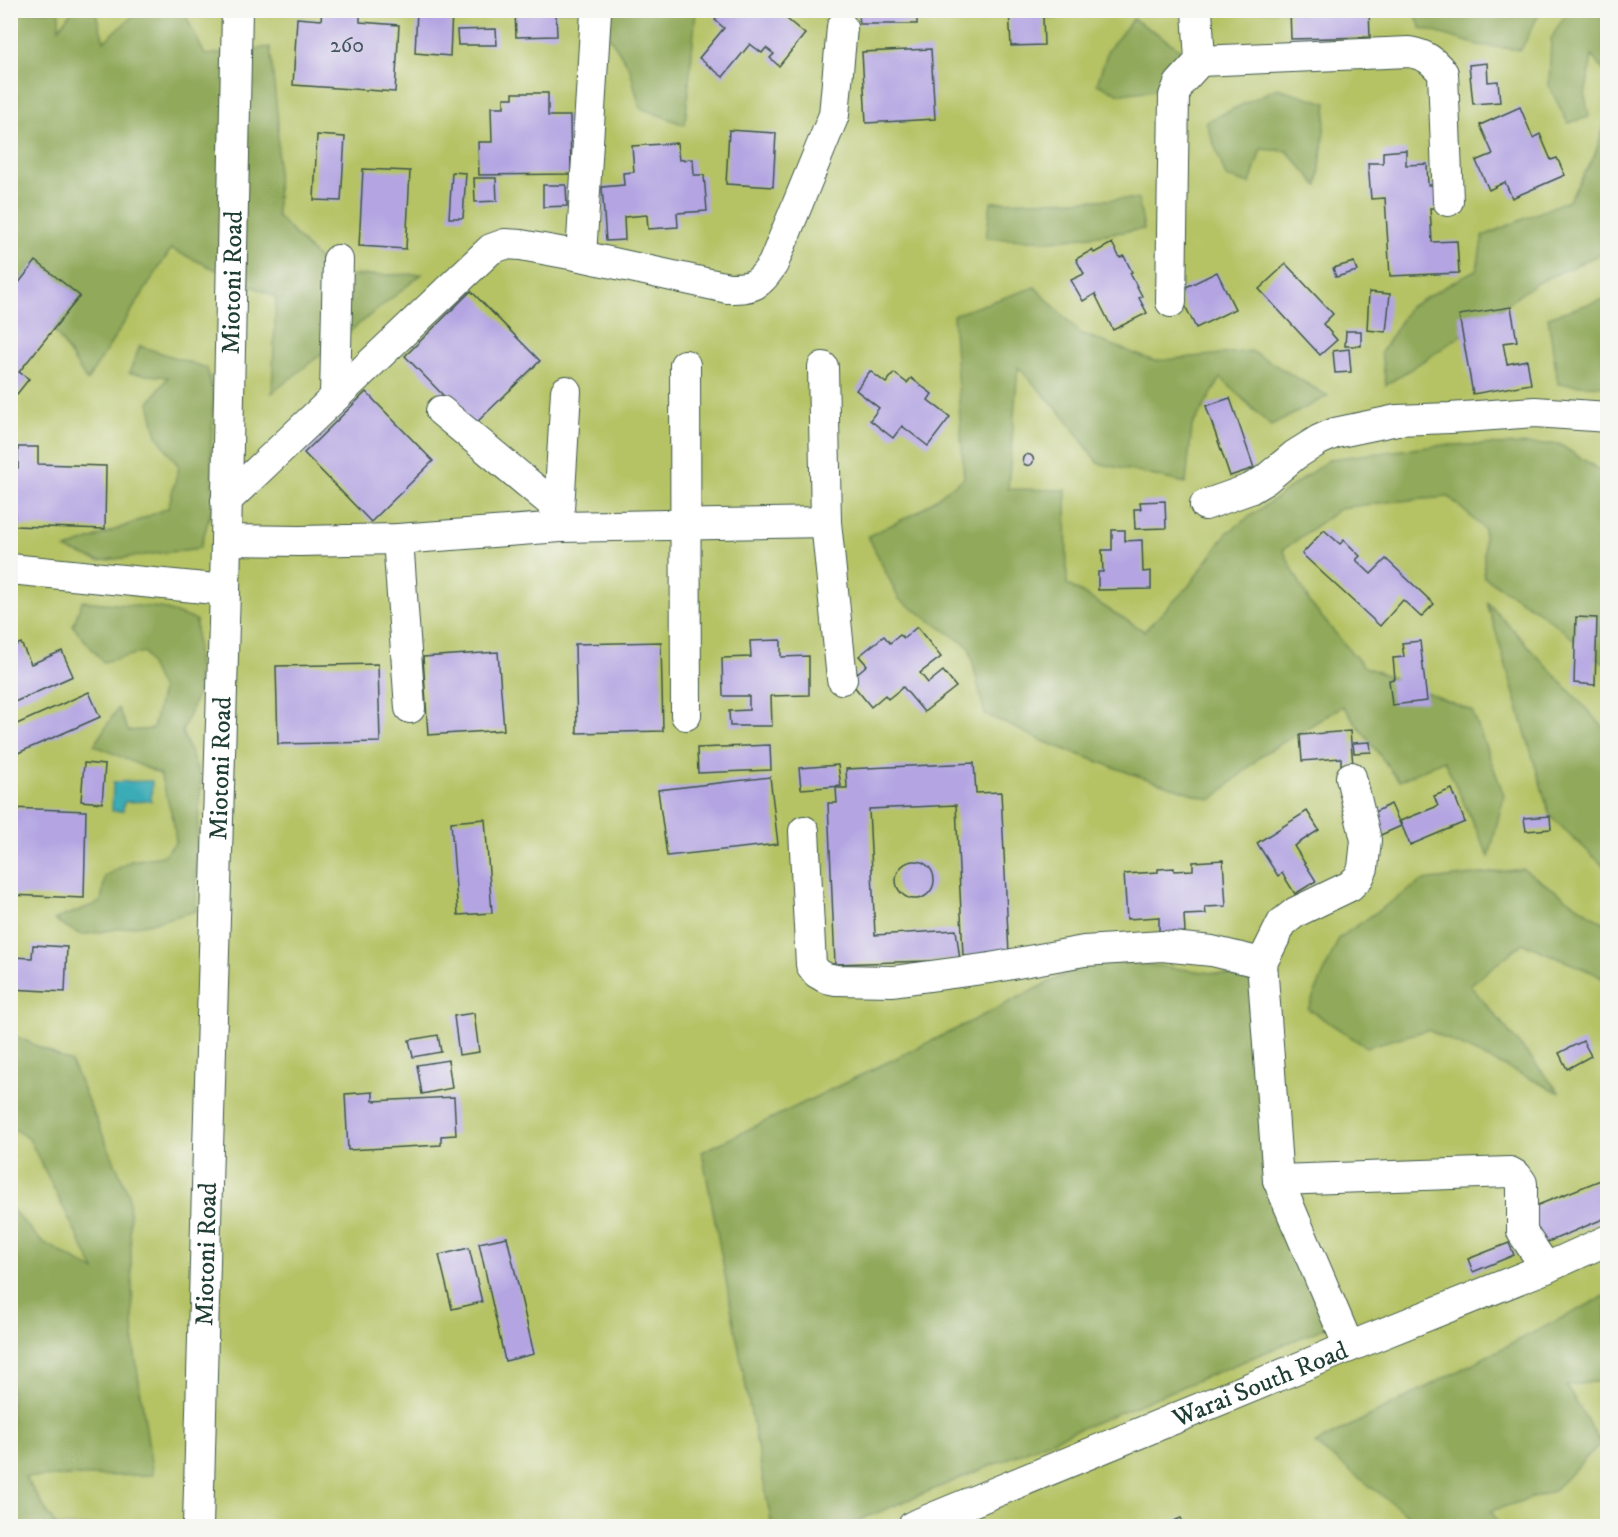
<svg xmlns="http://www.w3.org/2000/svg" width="1618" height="1537" font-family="'IM FELL DW Pica',serif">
<rect width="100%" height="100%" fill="#f6f6f2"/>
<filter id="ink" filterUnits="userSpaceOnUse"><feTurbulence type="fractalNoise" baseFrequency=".0167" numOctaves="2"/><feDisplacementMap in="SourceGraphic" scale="12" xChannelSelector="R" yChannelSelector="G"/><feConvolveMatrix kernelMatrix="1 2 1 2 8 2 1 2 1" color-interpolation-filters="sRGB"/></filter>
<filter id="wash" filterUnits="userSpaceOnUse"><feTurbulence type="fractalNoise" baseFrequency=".008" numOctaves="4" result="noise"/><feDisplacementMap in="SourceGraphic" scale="24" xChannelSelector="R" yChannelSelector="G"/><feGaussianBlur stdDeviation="1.35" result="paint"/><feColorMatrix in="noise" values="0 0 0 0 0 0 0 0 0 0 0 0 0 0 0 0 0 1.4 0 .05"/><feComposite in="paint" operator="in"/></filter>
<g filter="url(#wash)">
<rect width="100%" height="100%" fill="#f0e0c3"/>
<rect fill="#b5c365" stroke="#6a804c" stroke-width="1.5" x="11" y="11" width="1596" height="1515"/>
<g fill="#90a95a" stroke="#587347" stroke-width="1.5">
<path d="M183,10L205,55L270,47L278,122L277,216L335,276L422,274L272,393L276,297L171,249L87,381L11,262V11H59V28L72,11H95L104,41L139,11Z"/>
<path d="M593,11H696L685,125L640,108L630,69Z"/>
<path d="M1414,11H1545L1539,14L1521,50L1478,45L1421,28Z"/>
<path d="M1567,11H1608L1607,75L1592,56L1585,96L1589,117L1568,123L1549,86L1551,39Z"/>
<path d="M1133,19L1158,34L1183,52L1168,71L1155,90L1120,94L1097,84L1108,50Z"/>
<path d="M1277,88L1327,103L1318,186L1287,151L1261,149L1250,184L1226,177L1206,122Z"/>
<path d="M1607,118V251L1537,283L1434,354L1386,385L1381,353L1409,307L1477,269L1483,236L1569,200L1594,157Z"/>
<path d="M1138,199L1144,229L1051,241L986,238L991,202Z"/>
<path d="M1035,287L1080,333L1154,361L1251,351L1328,396L1271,426L1221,378L1192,426L1186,483L1098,463L1063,415L1018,367L1008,489L1066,490L1067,584L1144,631L1188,587L1227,533L1330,459L1444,445L1559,444L1607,475V666L1541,613L1484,577V529L1449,497L1387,502L1341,508L1283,550L1310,603L1363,666L1472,711L1504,795L1489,857L1444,760L1399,781L1343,706L1262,755L1212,800L1132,774L1045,742L985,714L969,647L899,599L868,536L916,513L964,478L953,315Z"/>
<path d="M1607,298V386L1558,384L1548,317Z"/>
<path d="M140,346L207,368L214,399L211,447L213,505L200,548L99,561L66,549L130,524L168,508L179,467L157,436L149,403L168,377L129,373Z"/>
<path d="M82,601L161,608L196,620L198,692L182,732L201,779L196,855V911L147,924L81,935L54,920L101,902L105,876L131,861L163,856L176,842L173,818L160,774L94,745L118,708L128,731L153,729L162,690L144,652L103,662L73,626Z"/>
<path d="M1487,602L1607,731V869L1550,816Z"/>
<path d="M1523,869L1607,925V982L1596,974L1523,943L1470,985L1560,1093L1428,1030L1366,1047L1308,1009L1339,938L1422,881Z"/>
<path d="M1097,958L1257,979L1264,1172L1331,1325L845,1526H772L702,1152L952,1031Z"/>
<path d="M11,1034L71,1062L129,1195L134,1348L153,1475L25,1477L56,1526H11V1208L41,1241L95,1271L29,1139L11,1127Z"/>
<path d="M1607,1295V1380L1566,1386L1601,1443L1553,1491L1491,1511L1501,1526H1422L1315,1444Z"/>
</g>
<path fill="#3aabb6" stroke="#2c7475" stroke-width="1.5" d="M152,781L151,801L124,802L123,811H112L113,782Z"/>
<g id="blocks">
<g fill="#b4a5e2">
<path d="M322,10L360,12V22L399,25L395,92L293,85L297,18L321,20Z"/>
<path d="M417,10H452L450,56L415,53Z"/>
<path d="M515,10H556L557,36L516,37Z"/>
<path d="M723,10H726L734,17L740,10H776L805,34L779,66L770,58L774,54L766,48L762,53L750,44L723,77L699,58L724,28L715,20Z"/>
<rect x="859" y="10" width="58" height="14"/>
<path d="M1009,10H1092V14L1043,17L1044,45L1011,46Z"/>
<path d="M1290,10H1369L1370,37L1291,39Z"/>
<path d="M496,29L497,45H458L457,30Z"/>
<path d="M931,49L935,119L866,123L862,52Z"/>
<path d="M1487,63L1488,82L1498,81L1500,102L1473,104L1469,65Z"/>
<path d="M513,93H548V116H570L571,174L479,175L478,142H492L491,107H504V98H513Z"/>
<path d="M1520,107L1533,138L1540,134L1551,160L1557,158L1565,175L1512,198L1505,182L1489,190L1476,161L1493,154L1480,125Z"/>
<path d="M729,130L776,133L773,187L726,184Z"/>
<path d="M317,135L345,137L341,201L314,200Z"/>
<path d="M677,143L679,160L693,159L694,175H704L707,211L677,213L678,227L648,229L647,215L624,217L625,240L606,241L602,187L624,185L623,173L634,172L632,146Z"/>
<path d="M1406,150V165L1427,164L1428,185H1440L1441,208H1430L1432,242L1457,241L1459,273L1390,276L1385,198L1371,199L1368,163H1383V152Z"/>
<path d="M363,169L410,171L406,249L359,246Z"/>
<path d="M452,172L466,173L463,218H449Z"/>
<path d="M474,178H496L497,201L475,202Z"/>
<path d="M543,185H566L567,206L543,207Z"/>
<path d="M1112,243L1120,258L1124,256L1132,272L1130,273L1142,296L1139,298L1147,313L1113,330L1095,294L1083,301L1071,280L1084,274L1076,259L1092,250L1094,253Z"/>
<path d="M36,261L80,296L19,372L29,379L17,394L10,389V294Z"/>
<path d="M1354,262L1357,271L1336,277L1333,268Z"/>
<path d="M1286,264L1333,314L1323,324L1337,340L1320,355L1259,289Z"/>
<path d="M1217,272L1235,309L1196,328L1178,291Z"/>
<path d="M471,291L540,361L473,426L405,356Z"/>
<path d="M1369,292L1390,294L1386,332L1367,330Z"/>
<path d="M1511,307L1517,341L1503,343L1507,364L1527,360L1531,384L1473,394L1459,315Z"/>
<path d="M1346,331H1361V346H1345Z"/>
<path d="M1349,349L1351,372L1335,373L1333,351Z"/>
<path d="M870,371L886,383L894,373L907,383L911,378L932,394L928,400L950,417L928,446L902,426L893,438L870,420L879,408L856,390Z"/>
<path d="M366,392L433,461L371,522L304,453Z"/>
<path d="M1230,398L1254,468L1230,476L1206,406Z"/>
<path d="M18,447H38V464L106,466L105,529L14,526L15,507H10V468H18Z"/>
<circle cx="1028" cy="460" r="5.5"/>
<path d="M1165,501L1166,528L1135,529L1134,509H1141L1140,502Z"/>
<path d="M1112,530H1125V541L1142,540L1143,572L1151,571V589L1098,590V572H1103L1102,550H1112Z"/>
<path d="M1324,530L1340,544L1344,540L1360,556L1356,560L1371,574L1386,559L1434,604L1421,617L1403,600L1380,626L1302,554Z"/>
<path d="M1576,617L1597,618L1595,685L1574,683Z"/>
<path d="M917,627L941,657L920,673L928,683L943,671L956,687L924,712L903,687L888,699L885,695L871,707L849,680L867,665L859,656L884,636L890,643L900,635L904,638Z"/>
<path d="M781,640V657L809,656V695L771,696L772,726H730L729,711L749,710V696H723L722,658L751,657L750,641Z"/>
<path d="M1420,641L1427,701L1392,705L1389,680L1395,679L1393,658L1404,657L1402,643Z"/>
<path d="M661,642L663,731L577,733L575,644Z"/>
<path d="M21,643L31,664L62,651L73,676L10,704V648Z"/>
<path d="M498,652L504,730L428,735L423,657Z"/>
<path d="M378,664L380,742L278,744L276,666Z"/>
<path d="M89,692L100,717L18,753L10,735V727Z"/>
<path d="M1350,731L1353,765L1341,766V758L1302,761L1300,735Z"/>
<path d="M1370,742L1371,752L1354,753L1353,743Z"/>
<path d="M770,745L771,770L698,773L697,748Z"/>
<path d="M84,763L105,765L102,803L81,801Z"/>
<path d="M974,763L976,793L1001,792L1009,954L963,956L956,805L869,809L875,935L956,930L960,960L835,964L828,803H837L836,788H847L846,769Z"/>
<path d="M838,765L841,786L801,789L799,768Z"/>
<path d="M770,777L778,844L667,856L658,790Z"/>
<path d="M1452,789L1465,822L1410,845L1400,821L1438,806L1434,796Z"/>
<path d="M1391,804L1401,826L1374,838L1364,817Z"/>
<path d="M10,808L86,811L84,898L10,895Z"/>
<path d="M1307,811L1319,830L1294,846L1316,881L1295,894L1282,873L1278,876L1257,843Z"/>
<path d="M1550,816L1551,829L1526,831L1524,818Z"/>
<path d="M485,819L492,913L458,915L451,822Z"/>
<path d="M1223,860L1226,906L1205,907L1206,914L1184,915L1185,932L1159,934V917L1127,919L1124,874L1158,872V869L1174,868V871L1193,870V862Z"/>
<circle cx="915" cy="880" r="19"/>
<path d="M33,945L67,947L65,992L11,989L12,957L32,958Z"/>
<path d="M474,1013L479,1052L459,1055L454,1016Z"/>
<path d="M438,1035L441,1052L413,1057L409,1040Z"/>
<path d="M1583,1041L1591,1056L1567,1069L1559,1053Z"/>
<path d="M448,1060L452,1088L422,1094L417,1065Z"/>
<path d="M373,1092V1101L454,1097L456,1135L441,1136V1145L348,1150L345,1094Z"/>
<path d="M1608,1177V1217L1543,1244L1528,1209Z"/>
<path d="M507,1237L534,1354L505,1361L479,1243Z"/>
<path d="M1509,1243L1514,1255L1473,1272L1468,1259Z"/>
<path d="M469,1248L482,1302L452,1309L439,1255Z"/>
<path d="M1181,1518L1185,1526H1162Z"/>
</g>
</g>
</g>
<g filter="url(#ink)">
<use href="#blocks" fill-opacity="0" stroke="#3e5549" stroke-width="1.5"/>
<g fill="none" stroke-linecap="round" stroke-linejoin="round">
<defs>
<g id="minor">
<path d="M1200,61L1409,52C1426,55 1432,60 1443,73L1448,201"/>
<path d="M581,256L728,288C754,288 758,286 773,264L834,115L842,27"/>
<path d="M1171,302L1174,96L1179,84L1200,61L1197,10"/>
<path d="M685,365L686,715"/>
<path d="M823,367L826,522L842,679"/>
<path d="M335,396L338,260"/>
<path d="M441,411L559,509"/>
<path d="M226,501L491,249L505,244L521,245L581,256L596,12"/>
<path d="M1205,505L1250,489L1265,480L1295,455L1319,440L1335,433L1397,420L1450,418L1535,412L1608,417"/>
<path d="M561,522L559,509L566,391"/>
<path d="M398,539L410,708"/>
<path d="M226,540L299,541L398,539L561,527L826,522"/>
<path d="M10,569L225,590"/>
<path d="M804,831L811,965L817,973L826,978L836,980L893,981L990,968L1084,951L1162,946L1212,951L1262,963"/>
<path d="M1278,1180L1510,1172L1517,1176L1522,1183V1232L1546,1268"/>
<path d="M1349,1347L1278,1180L1262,963L1282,923L1296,912L1350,886L1359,877L1363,868L1366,840L1351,777"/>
<path id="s1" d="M198,1526L208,1148L225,590L237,10"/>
<path id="s2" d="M913,1526L1349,1347L1546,1268L1608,1240"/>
</g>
</defs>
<use href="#minor" stroke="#3e5549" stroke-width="32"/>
<use href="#minor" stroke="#fff" stroke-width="30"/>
</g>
</g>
<g text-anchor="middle" stroke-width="5" stroke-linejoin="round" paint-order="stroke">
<g font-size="22" fill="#445760">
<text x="347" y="52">260</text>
</g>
<g font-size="26" fill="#1f3d34" stroke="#f6f6f2">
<text dy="9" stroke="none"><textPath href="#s1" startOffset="1244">Miotoni Road</textPath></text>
<text dy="9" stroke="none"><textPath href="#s1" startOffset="758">Miotoni Road</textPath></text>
<text dy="9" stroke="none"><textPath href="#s1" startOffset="272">Miotoni Road</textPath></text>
<text dy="9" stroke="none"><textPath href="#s2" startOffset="375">Warai South Road</textPath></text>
</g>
</g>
<rect width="1618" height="1537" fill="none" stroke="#f6f6f2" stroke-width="36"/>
</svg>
